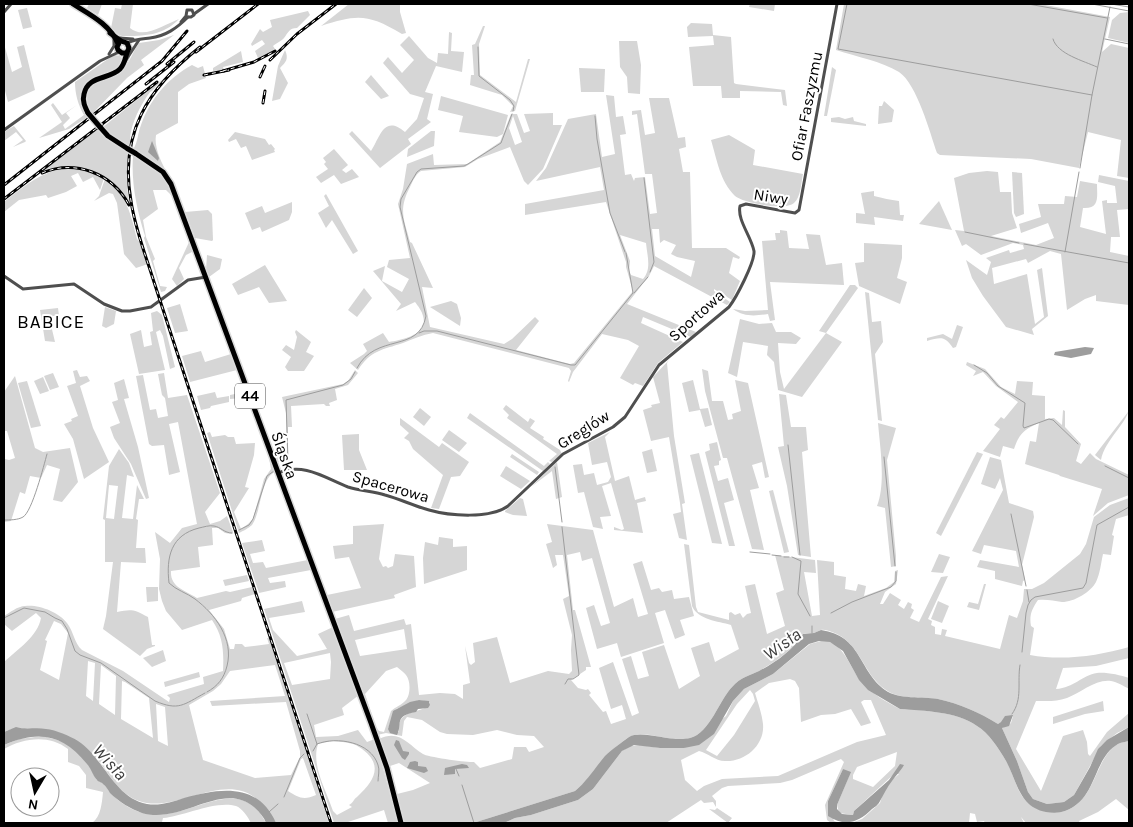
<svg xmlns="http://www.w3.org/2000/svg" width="1133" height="827" font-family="Karla,sans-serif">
<rect width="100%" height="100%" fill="#fff"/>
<g fill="#d6d6d6" fill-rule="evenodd">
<path d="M89,4H102L98,15L87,8Z"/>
<path d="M122,4H133L130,28C144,40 165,24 179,19C163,36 144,36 122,36L117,34L111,28L115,8L121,9Z"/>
<path d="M349,4H400V12L406,33L402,34C368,14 358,14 321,26Z"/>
<path d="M750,4H775L774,11L749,7Z"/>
<path d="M844,4H1040L1110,17L1102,52L1111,44L1129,48V178L1117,176L1121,140L1088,132L1079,168L1031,159L940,155L937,153C930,133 917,84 899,72C881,61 857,57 836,50Z"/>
<path d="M27,8L32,27L23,29L18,10Z"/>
<path d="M308,11L310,15L297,28C289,28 288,33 284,38C282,41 276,43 273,46L275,49L258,58L255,51L265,44L262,40L252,46L251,44L260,29L263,32L272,27L270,20Z"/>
<path d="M1129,12V43L1108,38L1112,20L1120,13Z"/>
<path d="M691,23L712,24L713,35L731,37L734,83L736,84L785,90L787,106L783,105L781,92L740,91V98H722L721,86H693L689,47L714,45L713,36L688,37L687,27Z"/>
<path d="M483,26H485L479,44L480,75L516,102L528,59H530L515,111L510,112L513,106L502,95L470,85L471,75H474L472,45L475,44Z"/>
<path d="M449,32L452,33L451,51L464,52L462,72L436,66L425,92L433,94L427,119L431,122L408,139L411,144L380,168L349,134L352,131L371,151C380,137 384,114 405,132L417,119L424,98L410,94L383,63L388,57L402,73L414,60L400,45L409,36L428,58L437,63L438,53L448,54Z"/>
<path d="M174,35L141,60L144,65L127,78L92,114C88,108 85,103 86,96C90,76 111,83 123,70C130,62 133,51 139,43L159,40Z"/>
<path d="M619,41H637L641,65L640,94L628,93L627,77L620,67Z"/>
<path d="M4,44L12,72L22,67L17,47L24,45L35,90L8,102L4,87Z"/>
<path d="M285,50C289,59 286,62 280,68L288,83L280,99L272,101L278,66Z"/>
<path d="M241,51L243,62L223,67L225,73H222L221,70L213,71V68Z"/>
<path d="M115,55L120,56L122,59L117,69C110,73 102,73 94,77C78,85 78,104 88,117L69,129L39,138L62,122L51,105L53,103L62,115L77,105L66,113L70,118L63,125L65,129L84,115C78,105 75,94 75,82L108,59Z"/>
<path d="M192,65L198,68L203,66L206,78L189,84L178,92V123L156,135C154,145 160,160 165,169L134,149V148C138,141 138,132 141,125C150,99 168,78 192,65Z"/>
<path d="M832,67L836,70L827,116H824Z"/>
<path d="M579,68L605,69L604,92H581Z"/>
<path d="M371,75L389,96L381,99L365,82Z"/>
<path d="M163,79L152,91L150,92C141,104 131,123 130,139C130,141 131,144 130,146L112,136L103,127Z"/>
<path d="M606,95L614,96L616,117L623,116L626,134L620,135L625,175L631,174L634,181L635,178L645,177L650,214L657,213L652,174H645L637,114L632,115V111L641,110L645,135L655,133L649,98H669L678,138L685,137L686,147L679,149L683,172H690L692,248H726L740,257L739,259L733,257L729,273L740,281L732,300L714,289V291L730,302L727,305L654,266L649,276L627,304L696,332L691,337L643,317L641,323L683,342L658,363L643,386L635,383L633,385L620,378L639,346L628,340L602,334L573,372L569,382L568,381L571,371L569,368L433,333C422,335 413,339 403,343C382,350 371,350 358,370L350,363L364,354L367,351L363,344L383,333L389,342C401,340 429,335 423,316C422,311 418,306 415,302L396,311L401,304L373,271L385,266L382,281L402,292L409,279L387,267L389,260L410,258L398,204L403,189L407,164L433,154L434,165L467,164L500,142L511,114H517L524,133L530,131L524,114L553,113V125H562L543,169L528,185L524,181L510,147L478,159L465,167L421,171C415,175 413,181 410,187C398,210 404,219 410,242L412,243L433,288L422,287L430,327L504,344L512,339L535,317L539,321L516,350L570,364L574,363L633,291L626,267V262L606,202L525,215V204L604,190L600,167L536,181L546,168L568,119L596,114L602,157L615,154ZM513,116L522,142L515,145L509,128ZM652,229H659L660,243L664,240L676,245L671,254L677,257L695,261L691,277L655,256ZM620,235L646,243C647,255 652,269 643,279L631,275L629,271L630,261Z"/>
<path d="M441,96L508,115L503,134L497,137L459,132L463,116L438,110Z"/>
<path d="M884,101L894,110L892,122L878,124L879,106H882Z"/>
<path d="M839,117L845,119L853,117L854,121L866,124V126L831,122V118Z"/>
<path d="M14,126L26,141L25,142L13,147L23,140L16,132L4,141V132Z"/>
<path d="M98,130L103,136L129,153C126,171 126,187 130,206C114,173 76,158 42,171L94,131Z"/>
<path d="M431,131H435L434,146L407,157L408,149Z"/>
<path d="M235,132L265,139L269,145L271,144L275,149L274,150L275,152L252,160L246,146L241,148L236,139L229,142L228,140Z"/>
<path d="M729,135L755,150L753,165L803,174C801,183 801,197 794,203C786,211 743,203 735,196C720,181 717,160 711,140Z"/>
<path d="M334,149L348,165L342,170L346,173L352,169L359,177L341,184L334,175L321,183L316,177L328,169L324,164L326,162L323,158Z"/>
<path d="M133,155C156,170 163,170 173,197L166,190H153L158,209L143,220L146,237L155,259L153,261L160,286L167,287L165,291L161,292L144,238L145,236C137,210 131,184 133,155Z"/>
<path d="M62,169L83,170L102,177L104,178L100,190L93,177L83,182L78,173L71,176L77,186L66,192L48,198L46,195L19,200L4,212V202C22,188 39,173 62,169Z"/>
<path d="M987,171L998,172L1000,192H1011L1012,213L1017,228L991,236L1036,245L1054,238L1048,223L1021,233L1019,224L1041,217L1038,204H1064L1065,196L1077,197L1080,181L1097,184C1097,197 1100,209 1083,208L1080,227L1106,234L1102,201L1107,200V203H1117L1115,186L1098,182L1099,175L1129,181V209L1117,210L1120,237H1111L1110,252L1129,256V305L1096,301V295L1085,299L1067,310L1061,254L1050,251L1028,263L1026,259L992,268L994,284L1027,274L1035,324L1044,317L1037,270L1042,268L1048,316L1032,329L1034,335L1006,327L983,296L972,278L966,260L987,275L991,262L986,258L1009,250L1010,253L1024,249L1023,245L1013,243L981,255L966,244L962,246L955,230L964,231L954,178L969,173Z"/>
<path d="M1012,172L1022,173L1024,214L1016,217L1014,213Z"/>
<path d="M105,179C127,194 131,215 137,239L140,242L148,264L136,268L124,254L117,203L113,194L109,193L94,201L99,196Z"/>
<path d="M874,191V196C883,198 890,200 899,201L900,215H904L903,221L874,217L875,225L856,223V213L865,214L861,193Z"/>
<path d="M326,194L358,251L353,254L332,220L326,228L318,213L329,206L324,196Z"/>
<path d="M939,201L952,230L919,224Z"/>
<path d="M292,202V212L289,220L262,232L260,227L252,230L245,213L262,206L265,213Z"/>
<path d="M208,210L212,214L213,240L212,241L195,238L185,212Z"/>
<path d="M780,230L787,231L789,248L809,249L806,234L820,235L826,265L842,263L844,285L770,282L775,320L770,321L768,314C755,316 744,317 733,309L745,311L768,310L762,241L776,240L775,233H780Z"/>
<path d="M190,240L194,251L186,255L179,268L184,279L177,286L172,279Z"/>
<path d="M864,243L902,245V258L897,278L907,282L900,304L859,286L855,263L864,262Z"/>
<path d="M207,255L222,259L220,269L209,277L206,270Z"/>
<path d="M265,265L287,301L269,303L259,287L238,295L232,284Z"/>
<path d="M850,285H855L858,288L826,333L842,342L802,397L778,390L774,362L767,355L768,346L743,342L737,377L728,373L740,319L759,324L772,323L776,332H791L801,338L796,344L778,343L780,372L784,389L826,333L819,331Z"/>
<path d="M364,288L372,298L357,317L348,310Z"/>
<path d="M865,292L869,293L872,322L881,321L883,342L875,354L882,421L878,420Z"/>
<path d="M451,301L457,304L461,318L460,326L430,307Z"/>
<path d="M180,304L188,331L175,333L167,308Z"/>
<path d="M105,307L116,311L114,324L106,328L102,326Z"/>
<path d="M58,308L59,316H53V320L50,321L55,342L45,341L40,310Z"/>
<path d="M157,311L162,315L175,367L170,369L163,336L160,330L156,332L165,370L139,374L130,334L141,330L144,347L152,345L150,332L153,331L151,313Z"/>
<path d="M957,325L963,327L956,347L953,348C945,336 941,337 927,341V338L943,334L952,339Z"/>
<path d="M296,330L311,342L306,352L314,356L304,371H288L285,367L291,357L282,350L286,345L294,350L297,337L295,332Z"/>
<path d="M201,351L205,362L231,354L237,370L190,382L182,356Z"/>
<path d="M669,360L667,363L674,436L685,503L682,504L687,540L679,538L673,514L681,512L680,503L669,437L651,441L643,410L652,407L651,405L660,403L653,377Z"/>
<path d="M967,362L985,369L1001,387L1015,394L1017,381L1033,382L1032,395L1045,396V419L1054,418L1062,425L1063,410L1065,411V427L1081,444L1076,461L1081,464L1090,453L1096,459L1129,475V495L1108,503L1093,516L1102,489L1060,476L1059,475L1025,464L1030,441L1036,442L1039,423C1024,429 1019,434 1014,449L1003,446L1000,457L983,451L1000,429L994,425L1001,417L1004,419L1018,402L996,386L983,372L973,376L976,371L966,365Z"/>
<path d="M702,369L708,371L712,401H723L728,420L733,419L732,414L741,411L735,380L748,383L769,477L765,478L762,462L752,465L759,488L750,490L764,550L752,549L727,458H723L705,391Z"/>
<path d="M77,370L80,377L87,376L90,381L80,386L93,428L109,462L84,479L73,439L64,424L72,421L71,419L78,416L67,386L76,383L73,371Z"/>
<path d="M355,370L358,373L348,385L335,389L337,400L329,403L330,406H326L324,404L291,406L292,427H288V463L286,461L278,462L276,457L287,455L286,413L282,397L343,384L348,381Z"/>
<path d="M53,373L59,387L50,390L44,376Z"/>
<path d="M164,373L168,398L187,395L220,493L205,512L210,524L220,521L227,516L233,532L232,534L225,533L218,528H212L213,545L198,547L200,567L171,571C170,587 184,590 197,598L226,591L230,592L252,587L255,594L242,598L241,601L209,610L224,629L230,649H234L235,644H242L245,647L269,644L267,638H269L329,823H276C273,818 268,813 264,808C261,805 258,800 254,797C221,773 175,814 139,801C118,794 108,771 94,756C78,739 57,728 33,729C22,729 14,727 4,732V662C17,650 38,636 41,618L36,613L12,631L4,624V616C9,613 18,606 25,606C38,604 59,612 67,623C74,632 74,643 82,650L123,671L169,702L170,698L167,695L204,684L203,677L223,671C224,651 223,636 212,620L182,630L166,611L162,601L159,589L160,559L155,532L170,543L182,528L197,524L178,422L169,424L180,472L169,475L164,445L152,446L149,444L136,376L143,375L150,410L156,409L158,418L168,416L165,398L162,395L158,374ZM54,621L61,624L68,633L59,680L40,670L47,641L45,640ZM88,661L95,663L93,701L86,696ZM101,665L116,676L115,715L99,704ZM275,665L285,696L210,701L212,706L286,702L300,751V757L291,775L255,778L203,760L189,705L213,691L221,684L230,671ZM122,681L125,682L149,698L153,738L121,719ZM156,704L165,707L168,746L158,741ZM303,758L316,795C303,801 298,797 288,791L301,759Z"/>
<path d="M15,376L35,448L43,452L70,448L78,482L62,502L53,500L60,469L47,465L41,478L30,476L25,494L20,492L11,521L4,522V455L5,459L9,460L15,458L7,431H4V392Z"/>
<path d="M43,377L49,391L40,394L34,381Z"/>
<path d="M124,379L129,398L124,399L138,447L149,498L146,499L131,464L114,438L110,427L120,423L112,402L118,400L114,383Z"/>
<path d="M693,380L700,409L708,408L712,425L705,427L700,410L689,412L682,383Z"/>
<path d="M27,381L41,426L31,428L18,383Z"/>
<path d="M215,392L217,398L229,396V402L211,406L210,408L201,410L197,396Z"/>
<path d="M245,392L250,404H246L243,398L230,399V395Z"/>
<path d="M779,394L786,395L791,427H806L808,450L802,452L811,557L798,555L787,486L778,447L784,446Z"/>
<path d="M506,405L528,422L530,418L535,421L530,428L544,437L543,439L560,450L562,454L552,462L549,461L557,454L507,418L509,415L503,409Z"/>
<path d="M1129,407C1129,422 1105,439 1101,460L1095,455L1128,412Z"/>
<path d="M420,408L431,417L424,426L413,417Z"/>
<path d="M470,413L544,466L548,462L550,464L543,471L467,418Z"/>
<path d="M400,418L439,447L442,443L469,462L460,476L451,477L439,509L431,508L443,475L413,449L409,441L404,438L409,433L400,425Z"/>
<path d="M878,423L896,428L887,460L896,556V566L891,567L885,508L877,506C886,483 880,447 878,423Z"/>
<path d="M449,430L467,443L459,452L442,440Z"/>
<path d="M210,432L212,437L225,435L228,437H234L236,444L255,443L254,455L245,487L249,488L234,512L241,529L248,524L253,519L264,479L271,469L269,458L275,472C260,479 262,510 252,525C249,528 243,531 239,533L207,433Z"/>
<path d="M610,432L605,437L615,481L629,476L635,500L645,497L646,501L637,503L643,533L614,530V527L622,530L624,529L611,483L602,486L611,516L600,517L603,529L593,527L584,492L578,493L573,465L582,464L584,475L594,473L597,485L608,482L611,477L607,462L592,465L588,443Z"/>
<path d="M359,434V450L367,470H344L342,435Z"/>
<path d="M717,442L721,460L719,461V465L714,466L718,481L728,478L734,500L724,503L735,546H729L705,452L710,450L709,444Z"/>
<path d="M119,449L129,463L134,477L127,475L122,518L133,519L137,485L144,499H139L136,519L138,520L136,548H145L146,563L121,562L117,612C131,609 134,609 148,617L152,645H155V646L147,649L140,656L103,629L106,616L113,562H105V520L103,519L109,466ZM109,485L118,486L114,519L106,518Z"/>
<path d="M652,449L657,471L647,473L642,452Z"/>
<path d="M977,452L983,454L941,536L936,533Z"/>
<path d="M699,453L722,544L712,543L690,455Z"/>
<path d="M512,454L539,472L537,475L510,457Z"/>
<path d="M990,457L1001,460L1009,503L1033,511L1034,517L1022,565L1025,580L1023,581L1022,586L995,579V571L977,567L980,560L1019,567L1016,551L984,545L981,554L972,551L1003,490L1000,478L995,489L981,484Z"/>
<path d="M557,462L562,497L556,499L552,471L531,487Z"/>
<path d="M506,466L530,481L521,489L500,476Z"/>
<path d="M773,490L789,552L784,553L769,491Z"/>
<path d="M520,498L523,499L527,516L513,515L505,512V511Z"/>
<path d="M1129,498V515L1116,519L1112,535L1114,536L1111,555L1103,554C1101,563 1100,574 1096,582C1091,592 1074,602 1062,602C1054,601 1047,599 1038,600C1032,609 1029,615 1031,626L1034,628L1030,655C1062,661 1098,656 1129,647V658L1096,666L1063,668L1056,689C1074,688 1082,675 1097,673C1106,672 1120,675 1129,678V689C1124,686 1117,682 1111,681C1095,679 1081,693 1067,698C1056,702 1047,701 1036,701L1016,749L1041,791L1063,736L1083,730L1087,742L1088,754L1090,756L1107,732L1129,713V727L1117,733L1101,746L1074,795L1064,802L1047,804L1033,799L1028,792L1017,761L1002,728L1011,723L1013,716L998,724C979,712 960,704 938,699C921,696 900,700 886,690C863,675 860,641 832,632C829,631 824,629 821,630C820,630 815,633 814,633C810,634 806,633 803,634C793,650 775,662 759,671C750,675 740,678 733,686C719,700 710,733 690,738C672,744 644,728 629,737C607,751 595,774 575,791L473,823H403L398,806L399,802L394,795L390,775L397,794L413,790L430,783L399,763L387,767L379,739C400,729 408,745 423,754C427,757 469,763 474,762L480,768L512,759L514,747H526L529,752L544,747L534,736L517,735L497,730L473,735L447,734L440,732L422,720L407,717L404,721L402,736L386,733L377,735L335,619L349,615L354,631L404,619L406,625L411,624L419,695L440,693L455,694L463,699V685L470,683L465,646L469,663L471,665L475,662L473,643L497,637L510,683L548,671L569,674L572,671L571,650L572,635L563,599L569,596L563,555H555L557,565L553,568L546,544L552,542L547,524L593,530L614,607L633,598L638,617L648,614L633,564L642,561L651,590L659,588L662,592L672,590L674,599L689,597L694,616L680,620L685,635L675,639L665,610L655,613L664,643L621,657L617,643L597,649L586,608L594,605L601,626L610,623L592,558L582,561L580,552L567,555L573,610H575L591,667H586V670L571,680L578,688L586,690L588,689L591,693L589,695L603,712L606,711L611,724L626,719L622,705L611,709L599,668L613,662L632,716L639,713L622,659L631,656L638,679L649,676L642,652L664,645L679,689L700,676L691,648L709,642L715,662L739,649L731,625C718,621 698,620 692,606L684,544L689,545L696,607L698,612L729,620V613L731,612L735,615L740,613L743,618L747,614L751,613L745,586L755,584L767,634L785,626L776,593L784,590L775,555L815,560L816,573L804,572L812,616L820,615L817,560L834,562V575L846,577L845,589L856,591L858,584L866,586L864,596L886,588L894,582L895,571L898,570L896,584L885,592L880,604H883L890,593L901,600L898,605L904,609L908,602L912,604L911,608L914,610L910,618L919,622L941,577L948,576L928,619L932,621L931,625L935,627V634L941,635L942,629L947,630L945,636L1000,649L1009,615L1017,618L1023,601L1024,589H1032L1044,583L1080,554L1086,544L1094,517L1110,505ZM404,629L407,649L360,656L355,640ZM397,667C400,670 404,672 406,675C411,681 411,697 404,702C400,706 395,707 391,711L384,732L379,731L376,727L365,694L386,671ZM419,700L430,702V705C418,714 396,710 399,732L388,729L396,709Z"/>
<path d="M384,524L379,559L383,567L386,566L388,568L393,566L395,554L414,556L416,587L394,595L395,598L332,612L327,595L361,588L349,557L335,559L333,546L353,544V526Z"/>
<path d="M439,537L453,539V547L467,546V570L424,584L423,558L425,542L438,545Z"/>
<path d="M262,540L265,551L250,554L253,563L263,562L266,568L308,560L311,570L268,578L270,583L285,581L286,587L259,593L242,543Z"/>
<path d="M939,554L950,557L943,573L931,572Z"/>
<path d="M247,575L249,581L225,586L223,580Z"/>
<path d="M984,584H986L979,610L967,607L969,602L978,604Z"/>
<path d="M146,587H158V601L147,602Z"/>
<path d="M302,601L305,612L269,618L273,630L297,656L327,649L318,634L333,627L359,695L342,708L344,715L314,725L316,737L338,736L358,730L367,742L375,739L398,823H388L384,810L345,823H334L264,609ZM330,653L331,662L330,679L292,685L284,663ZM332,741C341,742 352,742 359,747C384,763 376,780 357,797C353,800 354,802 349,805L352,807L337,815L333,811C326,790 311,765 318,744Z"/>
<path d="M938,601L949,606L942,623L931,619Z"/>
<path d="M825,640C846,646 849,667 861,681C871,693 886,702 900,709C925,711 956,711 977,726C989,733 999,749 1006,761C1018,782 1017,806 1046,810C1053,811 1059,813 1065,811C1097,800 1094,758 1118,744C1122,742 1126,742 1129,741V810L1116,799L1098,812L1079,821L1080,823H1026L1021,817L1024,823H985L984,821L977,822L975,814L970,813L969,823H851L862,819L880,803L883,793L891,781L899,774H894L854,811L853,815L839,813L837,805L849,776L843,769L828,801L834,821L839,823H831L827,820L825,805L844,762L841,759L792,780L780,783L728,786L722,788L712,796L716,801V807L713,802L704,803L701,800L666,823H504L515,818L531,815L578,800L593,789L622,751L630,746L640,745L660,748H684L726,716L733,701L744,689L773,674L810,644ZM790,679L795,681L799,688L801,722L821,715L835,714L851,709L861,726L871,723L861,702L864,700H871L886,735L857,742L778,776L722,779L704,786L697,791L685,780L681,760L699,751C708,753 715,761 725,761C745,762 765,745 763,724C762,714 758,703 755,693L769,683ZM750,690L753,694L755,701L734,735L717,756L706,750L737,704ZM897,752L895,766L873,787L853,779V775L857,767Z"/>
<path d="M163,650L166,661L152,667L143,658Z"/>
<path d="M199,672L200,677L165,687L164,682Z"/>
<path d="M1103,701L1104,711L1085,714L1053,724V717Z"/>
<path d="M43,736C52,739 61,740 69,745C79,750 88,763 93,773C94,775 95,778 97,780C99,782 101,781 103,783C106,786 108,790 110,792C119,803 135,813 150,814C192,820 239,770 266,823H251C248,817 242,808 236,806C216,800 184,816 163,818L162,822L166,823H92C101,817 102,802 103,792L86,788V775L79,766L68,762V749C49,734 23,738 4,749V745L19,739Z"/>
<path d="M717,808L732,818L728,823L709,809L715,810Z"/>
</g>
<g fill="#9d9d9d">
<path d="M152,141L159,158L158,161L148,152Z"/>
<path d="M1085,347L1094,348L1091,354L1071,358L1054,355L1055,352Z"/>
<path d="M821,630C862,636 858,670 885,690C899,700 922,696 938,699C960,704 979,712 998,724L1001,722L1005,716L1013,715L1009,726L1002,728L1017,761L1028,792L1033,799L1047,804L1064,802L1074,795L1090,767L1098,749L1107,740L1129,727V741C1126,742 1122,742 1118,744C1092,759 1098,799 1065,811C1059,813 1053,813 1046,812C1019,807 1017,781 1006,761C999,749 989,733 977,726C956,711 924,711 900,709L868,690L859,680L843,651L830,642L819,641L809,644L773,674L744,689L733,701L714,734L699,745L684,748H660L634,745L622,751L593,789L578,800L531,815L515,818L504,823H473L575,791C587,781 595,768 605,756C611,750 622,742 629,737C642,729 672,743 690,738C710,733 719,700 733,686C740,678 750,675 759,671C775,663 793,650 803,634L814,633Z"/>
<path d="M419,700L429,701L430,705L428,708L418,709L416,712C393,716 403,724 397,735L390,733L388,729L393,711L410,702Z"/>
<path d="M16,727C26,730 36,727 46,729C56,730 70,736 78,741C104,758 114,798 147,804C160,806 172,802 184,798C220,788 258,782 276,823H266C264,817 260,813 255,808C223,779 182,825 142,813C131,809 119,802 110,793C108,790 106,786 103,784C102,782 98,782 97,780C93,776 91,768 87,764C63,734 39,730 4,745V732Z"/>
<path d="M396,740L399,741L403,751L409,752V754L405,760L402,758L394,745Z"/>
<path d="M415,761L418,762V766L426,767L428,771L424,773L407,768L410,762Z"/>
<path d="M462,764L467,765L469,768L455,769V774L444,775L445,768Z"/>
<path d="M900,764L904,765C900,772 896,775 892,781C887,787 884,794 880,801C879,804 875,807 872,809C858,823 845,827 828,816V801L843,769L851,772L837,805V809L842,814L853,815L854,811L889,780Z"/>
</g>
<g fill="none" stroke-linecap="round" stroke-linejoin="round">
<g stroke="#9d9d9d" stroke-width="1">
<path d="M847,4L838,49L1092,95"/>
<path d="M1028,4L1107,18"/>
<path d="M1092,4L1129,11"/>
<path d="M1111,4L1129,7"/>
<path d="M1053,39C1057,54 1084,61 1097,67"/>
<path d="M1105,39L1129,44"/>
<path d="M478,47L479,76L510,100L514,106L513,111"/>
<path d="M595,116L597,139L610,213L625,252"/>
<path d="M1080,168L1092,95L1110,7"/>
<path d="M644,178L654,262L650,272"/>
<path d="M965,232L1019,243"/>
<path d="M1024,244L1129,263"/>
<path d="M1065,252L1079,172"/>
<path d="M634,293L648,277"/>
<path d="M419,333L424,331H437L571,365H575L633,293L626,253"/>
<path d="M974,365L987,373L998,386L1025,403L1023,426L1024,428L1049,419L1053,420L1078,444"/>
<path d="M357,368C376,332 419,354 426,316L400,207L401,199L417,172L421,169L464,166L468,164L501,143L512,114"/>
<path d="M788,445L800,555"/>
<path d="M884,457L895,566"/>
<path d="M288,461L286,400L343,385L351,379L355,372"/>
<path d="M1105,466L1129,478"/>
<path d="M555,467L562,522"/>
<path d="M1011,514L1026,586"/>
<path d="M4,520C10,520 18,520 23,517C32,512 44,465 47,454"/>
<path d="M562,527L579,675L573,679H568L565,684"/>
<path d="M239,530L249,525L253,519L267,476L274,471"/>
<path d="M750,552L770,554"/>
<path d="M772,555L781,556"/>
<path d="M784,557H789"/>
<path d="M792,557L801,561L798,594L810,616"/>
<path d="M1027,590L1029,602"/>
<path d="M831,613L852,602L891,587L896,581V572"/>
<path d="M4,618L24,608L45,612L55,618L62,621L67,629L75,651L80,655L101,663L155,701C179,711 183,705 205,693"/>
<path d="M812,626V633"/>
<path d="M1022,652L1026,613L1028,605L1031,600L1035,597L1083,588L1086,583L1097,525L1129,507"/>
<path d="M207,692C218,686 224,678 227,666C234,639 215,614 195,599C187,593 176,590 169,583C166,557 171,535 199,528C204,527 209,525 214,526C221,527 224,533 232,533"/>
<path d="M307,714L317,744L313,751"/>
<path d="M1012,714C1023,699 1017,682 1020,665"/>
<path d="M317,744C337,736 371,742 378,765C380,770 378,776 378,781"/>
<path d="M456,769L459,776"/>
<path d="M462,785L474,823"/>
<path d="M284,797L300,758L304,754"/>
<path d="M269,812L278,804"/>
</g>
<defs>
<g id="major">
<path d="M73,4C89,14 111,25 118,44"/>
<path d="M119,43L117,47L118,50L122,53H126"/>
<path d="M88,113C85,107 82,101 84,94C88,75 109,80 120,69C126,63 125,55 129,48L127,43L121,41L110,33"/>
<path d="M100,127L108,136L128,149"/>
<path d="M135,153L163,172L171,184L371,723L387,768L401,823"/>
</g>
</defs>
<use href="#major" stroke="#dbdbdb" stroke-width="8"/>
<g stroke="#4f4f4f" stroke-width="3">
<path d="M4,12L11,4"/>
<path d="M194,14L208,4"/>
<path d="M181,22L186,16L187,10H192L194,15L191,17H188"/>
<path d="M119,38L133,39"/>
<path d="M127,43C135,39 142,39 150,38C166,36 177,28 188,17"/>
<path d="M109,54L114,46V39"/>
<path d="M126,60L139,40"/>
<path d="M4,130L100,61L119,52"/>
<path d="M4,276L23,289L74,284L104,304L122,311H130L151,307L188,280L206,277"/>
<path d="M278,473C304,462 325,478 348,487C360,491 373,491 385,495C400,499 414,506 429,510C450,516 490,519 508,506L563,454L613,427L625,417L659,365L729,307C736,298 755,262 754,251C751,236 737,220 740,206L746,204L795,213L799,210L837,4"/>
</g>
<use href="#major" stroke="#000" stroke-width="5"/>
<defs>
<g id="rail">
<path d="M200,47C148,88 119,133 131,201C135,229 146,256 154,282L331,823"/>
<path d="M196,52L258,4"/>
<path d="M270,60L297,34L336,4"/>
<path d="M167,64L194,42"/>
<path d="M223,71L254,62L275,51"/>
<path d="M204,75L229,70"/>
<path d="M260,77L265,66"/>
<path d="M146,84L174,62"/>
<path d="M263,103L265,91"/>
<path d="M42,173C75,159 112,173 129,205"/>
<path d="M4,185L162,61L187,31"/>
<path d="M4,199L157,82"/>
</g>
</defs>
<use href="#rail" stroke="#000" stroke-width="3"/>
<use href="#rail" stroke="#fff" stroke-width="1" stroke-dasharray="4" stroke-linecap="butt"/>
<defs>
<g id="major-bridge">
<path d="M88,113L100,127"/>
<path d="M128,149L135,153"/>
</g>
</defs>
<use href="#major-bridge" stroke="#dbdbdb" stroke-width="8" stroke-linecap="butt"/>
<use href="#major-bridge" stroke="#000" stroke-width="5"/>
</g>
<g text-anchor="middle" stroke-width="4" stroke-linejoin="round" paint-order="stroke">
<rect fill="#fff" stroke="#4c4c4c" stroke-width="1" x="235" y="383.5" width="30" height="25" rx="4"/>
<g font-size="15" font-weight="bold" fill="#000">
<text x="250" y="401">44</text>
</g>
<g font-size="16" fill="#000" stroke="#fff">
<text transform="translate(806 106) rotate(-79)" y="6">Ofiar Faszyzmu</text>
<text transform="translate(771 196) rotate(9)" y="6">Niwy</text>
<text transform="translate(696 315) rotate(-42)" y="6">Sportowa</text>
<text transform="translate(583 429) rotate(-32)" y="6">Greglów</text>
<text transform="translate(285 455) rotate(70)" y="6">Śląska</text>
<text transform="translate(391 486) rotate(16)" y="6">Spacerowa</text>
</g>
<g font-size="18" font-style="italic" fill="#3e3e3e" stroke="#fff">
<text transform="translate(782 644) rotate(-35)" y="6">Wisła</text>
<text transform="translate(110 762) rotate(48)" y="6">Wisła</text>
</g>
<g font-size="19" letter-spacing="1" fill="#000" stroke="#fff">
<text x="51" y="328">BABICE</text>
</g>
</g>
<rect width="1133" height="827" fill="none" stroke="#000000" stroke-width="10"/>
<g transform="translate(35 792) rotate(189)"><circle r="24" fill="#ffffff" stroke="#999999"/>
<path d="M0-4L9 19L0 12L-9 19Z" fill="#000000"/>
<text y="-8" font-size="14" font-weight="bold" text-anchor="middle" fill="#000000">N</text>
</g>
</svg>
